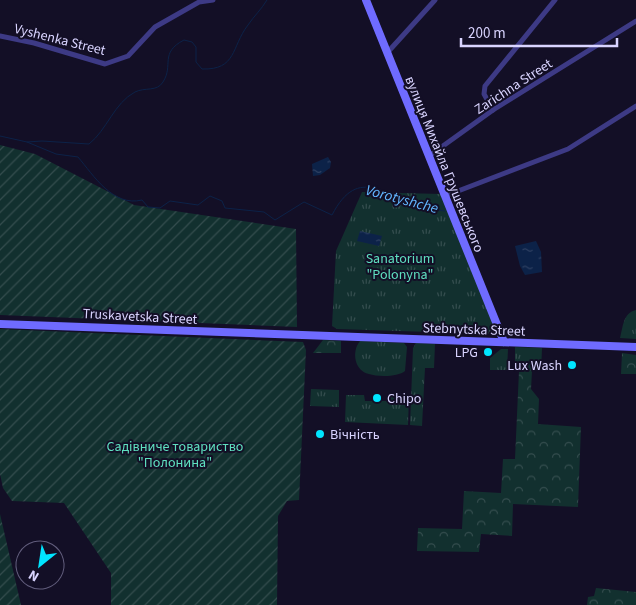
<svg xmlns="http://www.w3.org/2000/svg" width="636" height="605" font-family="'Source Sans 3',sans-serif">
<defs>
<pattern id="grass-tufts" width="24" height="20" patternUnits="userSpaceOnUse" patternTransform="scale(1.25)"><rect width="24" height="20" fill="#12302f"/><path d="M3 7l-1-3M5 7V3M7 7l1-3M15 17l-1-3M17 17v-4M19 17l1-3" fill="none" stroke="#344d4e"/></pattern>
<pattern id="forest-crowns" width="20" height="18" patternUnits="userSpaceOnUse" patternTransform="scale(1.25)"><rect width="20" height="18" fill="#12302f"/><path d="M2 6a3 3 0 1 1 6 0M12 15a3 3 0 1 1 6 0" fill="none" stroke="#344d4e"/></pattern>
<pattern id="garden-furrows" width="10" height="10" patternUnits="userSpaceOnUse" patternTransform="scale(1.25)"><rect width="10" height="10" fill="#12302f"/><path d="M-1 1l2-2M0 10L10 0M9 11l2-2" fill="none" stroke="#344d4e"/></pattern>
<pattern id="water-ripples" width="26" height="14" patternUnits="userSpaceOnUse" patternTransform="scale(1.25)"><rect width="26" height="14" fill="#0c2248"/><path d="M2 4q2-2 4 0t4 0M15 11q2-2 4 0t4 0" fill="none" stroke="#2f4163"/></pattern>
</defs>
<rect width="100%" height="100%" fill="#130f26"/>
<g fill="url(#grass-tufts)">
<path d="M362,192L441,194L496,329L492,334L337,329L332,326L336,251Z"/>
<path d="M636,310V339L620,338C623,327 623,313 636,310Z"/>
<path d="M360,341L404,343L407,347L405,371C398,377 378,377 369,374C355,371 351,352 360,341Z"/>
<path d="M416,343L435,344L434,368H425L422,426L410,425L413,348Z"/>
<path d="M515,347L542,348L541,371H515Z"/>
<path d="M501,349H508L507,370H490V358Z"/>
<path d="M311,389L339,390V407L310,406Z"/>
<path d="M346,395H364L365,401H388L392,396L409,397L408,425L345,422Z"/>
</g>
<g fill="url(#forest-crowns)">
<path d="M323,340L341,341V353H313Z"/>
<path d="M622,353L636,355V374H621Z"/>
<path d="M519,371H532L531,389L539,399L538,424L581,427L578,507L513,504L512,536L481,534L479,552L417,551L418,528L462,529L464,491L501,493L503,459H515Z"/>
<path d="M596,588L636,592V605H587L588,597L594,596Z"/>
</g>
<g fill="url(#garden-furrows)">
<path d="M0,145L35,154L134,205L296,229L297,327L0,315Z"/>
<path d="M0,329L303,342L306,350L299,500L287,501L278,516L277,605H111V573L64,503L12,501L3,488L0,474Z"/>
<path d="M0,514L21,605H0Z"/>
</g>
<g fill="url(#water-ripples)">
<path d="M328,157L331,162L330,168L320,175L313,176L312,164Z"/>
<path d="M360,231L382,236L379,246L357,241Z"/>
<path d="M536,241L541,252L542,272L525,275L520,266L515,246Z"/>
</g>
<g fill="none" stroke-linecap="round" stroke-linejoin="round">
<g stroke="#0c2248" stroke-width="1">
<path d="M0,136L27,142L42,141L89,144C107,130 114,103 135,92C145,87 157,92 163,82C174,65 159,53 184,40L192,42L196,47V62L202,69C237,70 231,47 248,25C254,16 261,10 267,0"/>
<path d="M27,142L56,154L78,157C94,176 113,207 142,200L148,207L160,208L170,201L198,205L210,196L222,201L225,208L264,212L275,220L304,202L332,215C359,163 386,198 425,208C431,210 439,210 445,211"/>
</g>
<g stroke="#3d3a85" stroke-width="5">
<path d="M0,36L34,43L105,64L128,56L155,27L199,2L213,0"/>
<path d="M387,53L435,0"/>
<path d="M493,110L484,94L485,86L555,0"/>
<path d="M429,156L493,110L636,21"/>
<path d="M445,196L568,149L636,106"/>
</g>
<g stroke="#6f6bff" stroke-width="8">
<path d="M366,0L504,342"/>
<path d="M0,324L636,347"/>
</g>
</g>
<g fill="#00e5ff" stroke="#130f26" stroke-width="2">
<circle cx="488" cy="352" r="5"/>
<circle cx="572" cy="365" r="5"/>
<circle cx="377" cy="398" r="5"/>
<circle cx="320" cy="434" r="5"/>
</g>
<g text-anchor="middle" stroke-width="4" stroke-linejoin="round" paint-order="stroke">
<g font-size="14" fill="#d9d4ff" stroke="#130f26">
<text transform="translate(60 39) rotate(14)" y="5">Vyshenka Street</text>
<text transform="translate(513 86) rotate(-33)" y="5">Zarichna Street</text>
<text transform="translate(445 164) rotate(68)" y="5">вулиця Михайла Грушевського</text>
<text transform="translate(140 316) rotate(3)" y="5">Truskavetska Street</text>
<text transform="translate(474 329) rotate(2)" y="5">Stebnytska Street</text>
</g>
<g font-size="14" fill="#5fe0c0" stroke="#130f26">
<text x="400" y="263">Sanatorium<tspan x="400" dy="16">"Polonyna"</tspan></text>
<text x="175" y="451">Садівниче товариство<tspan x="175" dy="16">"Полонина"</tspan></text>
</g>
<g font-size="14" fill="#d9d4ff" stroke="#130f26" text-anchor="end">
<text x="478" y="357">LPG</text>
<text x="562" y="370">Lux Wash</text>
<text x="387" y="403" text-anchor="start">Chipo</text>
<text x="330" y="439" text-anchor="start">Вічність</text>
</g>
<g font-size="15" font-style="italic" fill="#62b6ff" stroke="#130f26">
<text transform="translate(402 199) rotate(15)" y="5">Vorotyshche</text>
</g>
</g>
<g transform="translate(40 565) rotate(210)"><circle r="24" fill="#130f26" stroke="#625e7d"/>
<path d="M0-4L9 19L0 12L-9 19Z" fill="#00e5ff"/>
<text y="-8" font-size="14" font-weight="bold" text-anchor="middle" fill="#d9d4ff">N</text>
</g>
<path d="M461 38v8h156v-8" fill="none" stroke="#d9d4ff" stroke-width="2.5"/>
<text x="468" y="38" font-size="15" fill="#d9d4ff" stroke="#130f26" stroke-width="4" paint-order="stroke">200 m</text>
</svg>
